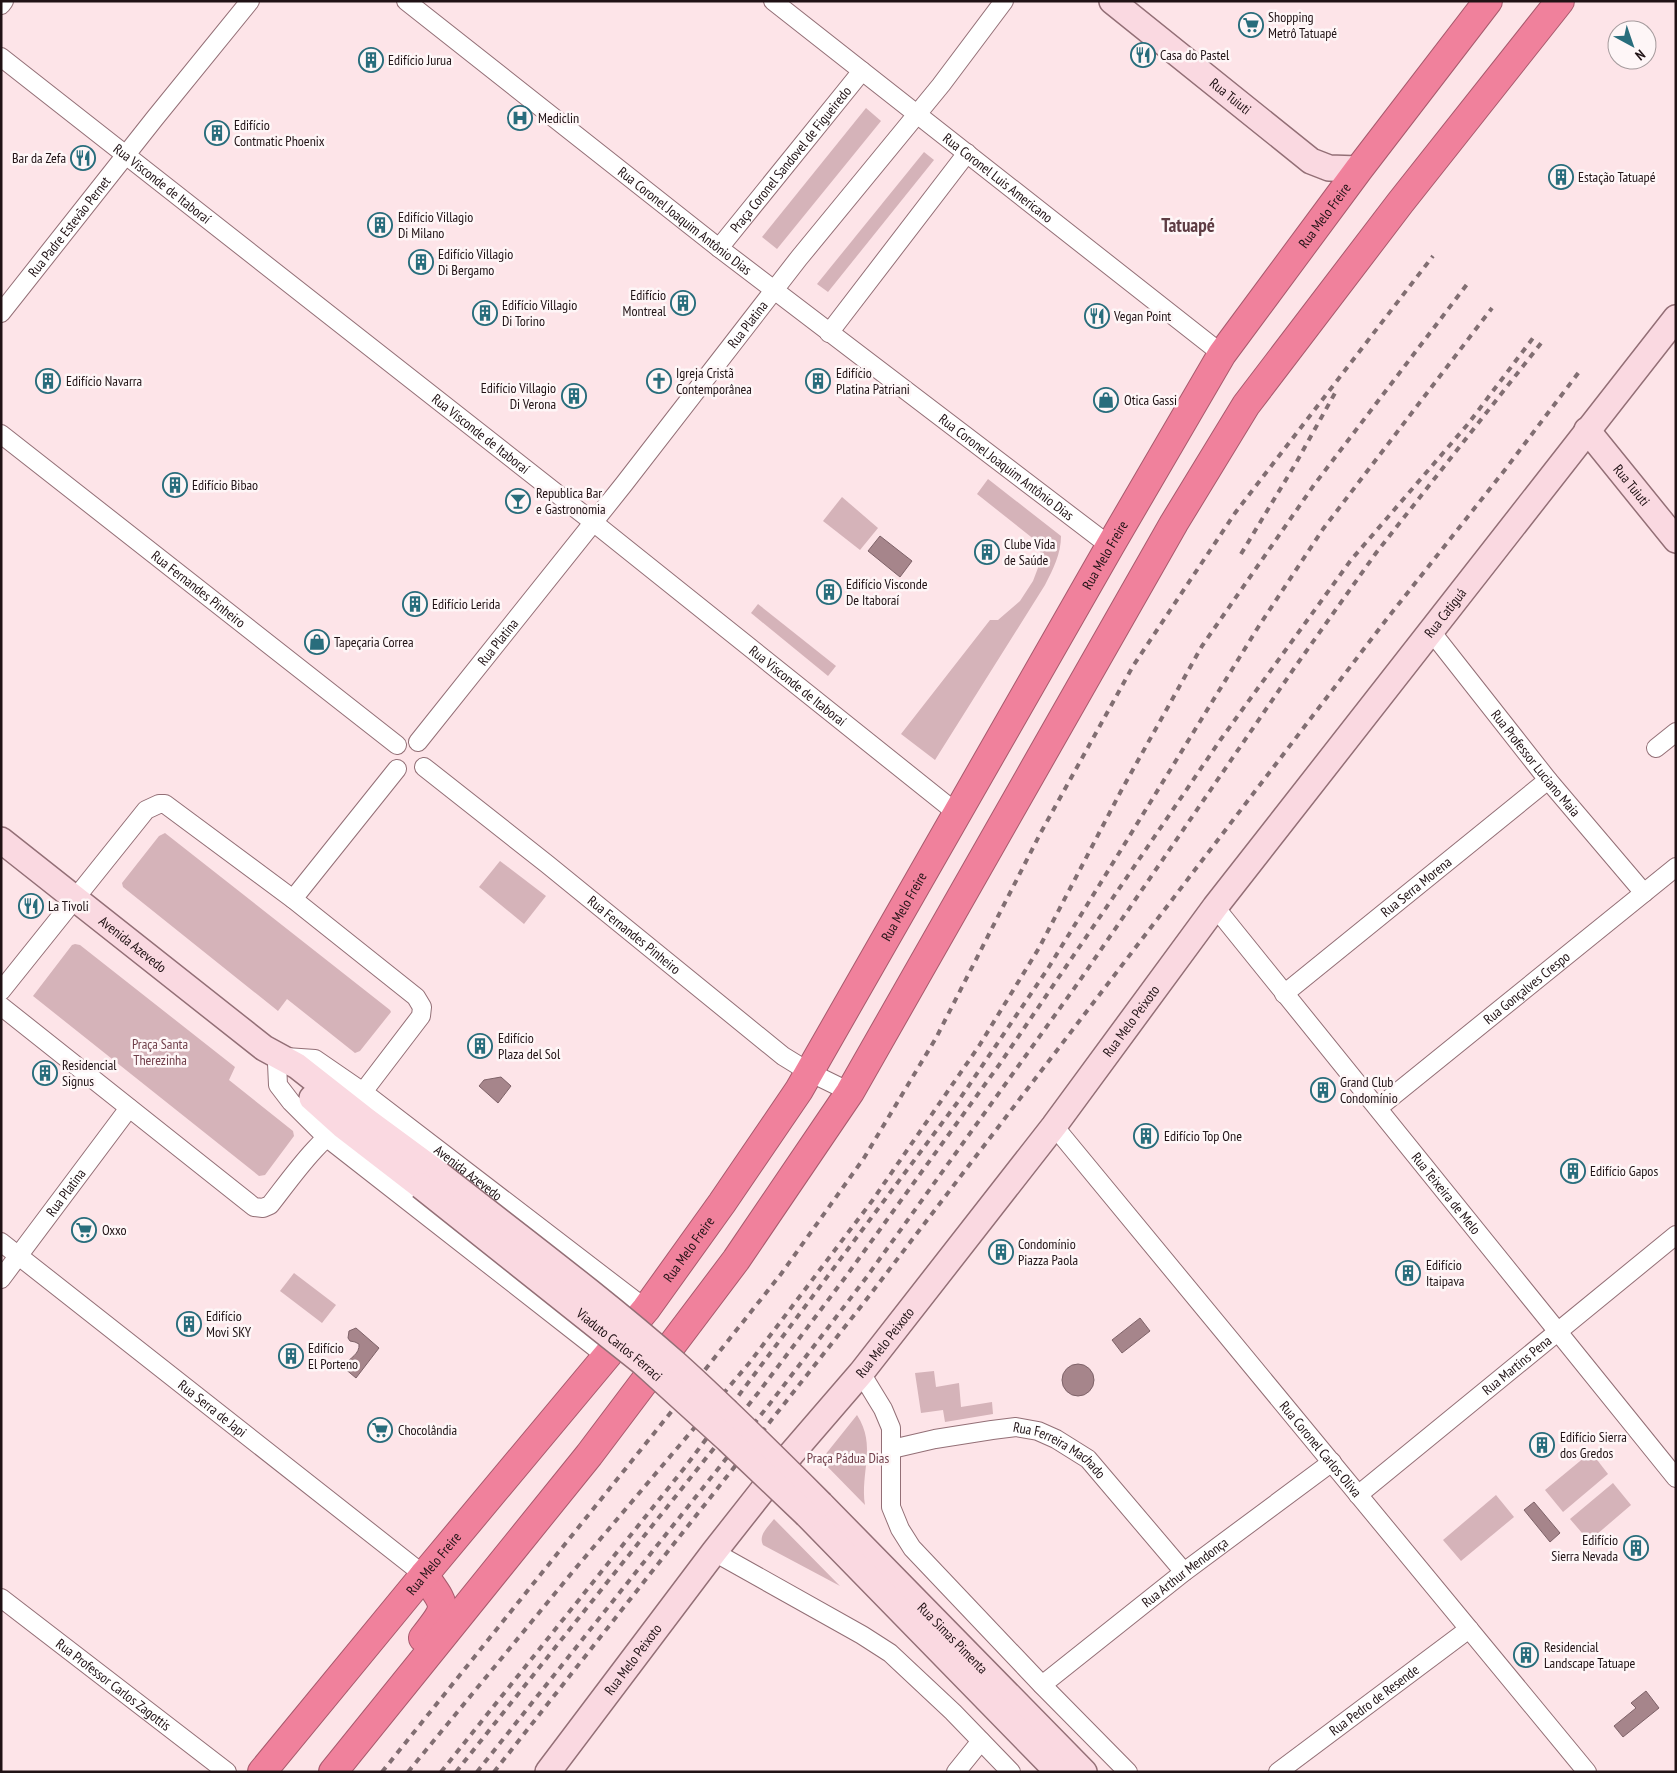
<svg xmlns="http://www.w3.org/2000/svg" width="1677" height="1773" font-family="'PT Sans Narrow',sans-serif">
<rect width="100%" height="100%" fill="#fde4e8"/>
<g fill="#d5b3b9">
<path d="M866,108L881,121L777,249L762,237Z"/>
<path d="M924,152L934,160L828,292L817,284Z"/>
<path d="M988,479L1061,536C1061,554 1053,569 1045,585L935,760L901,734L990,620H998L1020,601L1033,581L1041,560L1040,544L977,494Z"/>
<path d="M842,497L878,528L860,550L823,521Z"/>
<path d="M758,604L836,666L828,676L751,613Z"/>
<path d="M165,833L390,1010L391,1012L360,1051L355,1053L287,999L278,1011L123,887L122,883L159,836Z"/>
<path d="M500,861L546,896L524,924L479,887Z"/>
<path d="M75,944L80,945L235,1067L229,1080L293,1131L294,1136L265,1175L259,1176L33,996L72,945Z"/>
<path d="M294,1273L336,1305L322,1323L280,1291Z"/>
<path d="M934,1371L936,1387L959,1383L961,1407L992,1402L993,1414L945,1422L943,1410L921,1413L915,1373Z"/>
<path d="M857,1415C877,1446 860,1472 865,1505L821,1460Z"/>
<path d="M1591,1452L1608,1474L1563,1512L1545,1490Z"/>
<path d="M1613,1483L1631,1505L1589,1541L1570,1519Z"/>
<path d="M1496,1495L1514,1517L1461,1561L1443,1540Z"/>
<path d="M774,1519L840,1586L763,1545C758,1535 768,1527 774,1519Z"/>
</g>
<g fill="#a6858b" stroke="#7e6268">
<path d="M880,536L912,561L900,577L868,551Z"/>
<path d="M501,1077L511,1086L498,1103L479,1086L484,1080Z"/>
<path d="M1140,1318L1150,1331L1122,1353L1112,1340Z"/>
<path d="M356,1328L379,1348L356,1378L344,1368V1365C350,1358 360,1354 359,1344L355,1342L350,1341L348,1338L349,1331Z"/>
<circle cx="1078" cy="1380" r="16"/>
<path d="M1534,1502L1560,1533L1550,1542L1524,1510Z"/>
<path d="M1646,1691L1659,1708L1623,1737L1614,1726L1636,1708L1631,1703Z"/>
</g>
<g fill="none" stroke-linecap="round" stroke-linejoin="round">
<defs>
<g id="street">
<path id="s1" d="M406,1L719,248L1110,546"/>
<path id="s2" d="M773,1L1222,354"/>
<path d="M1,5L4,1"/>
<path id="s3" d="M1,57L593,522L958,814"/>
<path id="s4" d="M719,248L862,71"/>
<path id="s5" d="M1,313L155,118L250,1"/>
<path d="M829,333L967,153"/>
<path id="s6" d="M1,434L397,745"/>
<path id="s7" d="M1430,630L1548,780L1644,893"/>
<path id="s8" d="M418,742L624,484L799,258L941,85L1004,1"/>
<path d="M1656,748L1676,732"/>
<path id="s9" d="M424,767L547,864L783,1056L809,1072L850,1092"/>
<path d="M293,899L397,769"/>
<path id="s10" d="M1215,907L1676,1478"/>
<path d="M1,991L146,810L159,804H165L293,899L416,997L422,1007L421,1016L363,1092"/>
<path id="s11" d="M1284,994L1548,780"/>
<path d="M1,1006L254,1207L263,1208L270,1205C289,1181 324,1130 351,1122"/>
<path id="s12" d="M286,1057L315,1059L363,1092L646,1309"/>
<path d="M277,1063L278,1085L291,1102L326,1137L606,1356"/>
<path id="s13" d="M1378,1108L1676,867"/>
<path id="s14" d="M1054,1126L1587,1772"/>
<path id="s15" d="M1,1242L424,1575"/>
<path id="s16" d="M1,1279L129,1108"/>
<path d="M861,1373L883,1409L891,1428V1507L900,1529L912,1548L1042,1685L1128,1772"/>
<path id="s17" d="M892,1449L935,1439L992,1430L1016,1427L1038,1431L1056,1439L1088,1459L1184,1572"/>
<path id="s18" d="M1358,1495L1676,1235"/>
<path d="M714,1552L862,1635L890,1653L953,1712L1011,1772"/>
<path id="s19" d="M1,1598L227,1772"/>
<path id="s20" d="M1042,1685L1184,1572L1332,1462"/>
<path d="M956,1772L981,1741"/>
<path id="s21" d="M1278,1772L1469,1629"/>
</g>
<g id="secondary">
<path id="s22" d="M1112,1L1311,161L1329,168L1359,169"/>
<path id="s23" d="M1587,430L1676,540"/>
<path id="s24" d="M1,840L264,1048L297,1066L367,1121L439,1174"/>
<path d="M312,1098L342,1125L421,1186"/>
<path id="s25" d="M821,1504L1084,1772"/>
<path d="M807,1515L1058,1772"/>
<path id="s26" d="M548,1772L714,1552L792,1453L861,1373L1054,1126L1215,907L1676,318"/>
</g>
<g id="highway">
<path d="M423,1638C449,1605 447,1608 424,1575"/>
<path id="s27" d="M262,1772L424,1575L646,1309L722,1203L799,1090L1110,546L1222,354L1359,169L1488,1"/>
<path d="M333,1772L589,1455L736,1260L850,1092L1174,523L1246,405L1400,203L1560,1"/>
</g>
</defs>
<use href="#street" stroke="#936f76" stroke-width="20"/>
<use href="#secondary" stroke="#936f76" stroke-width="28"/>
<use href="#highway" stroke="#a75a6d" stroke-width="30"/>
<use href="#street" stroke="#fff" stroke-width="18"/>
<use href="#secondary" stroke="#fad9e1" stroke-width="25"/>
<use href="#highway" stroke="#f0819c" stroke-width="28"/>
<g stroke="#816e72" stroke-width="4" stroke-dasharray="6 6" stroke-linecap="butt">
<path d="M1241,554L1296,463L1335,393"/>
<path d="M382,1772L704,1371L781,1274L864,1158L936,1038L1040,834L1133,666L1235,513L1433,256"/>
<path d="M408,1772L575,1569L750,1362L872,1201L979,1046L1039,948L1121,791L1202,646L1314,485L1468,283"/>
<path d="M441,1772L686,1466L957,1103L1047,970L1257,629L1323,529L1492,308"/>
<path d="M456,1772L758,1393L847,1275L999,1065L1221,739L1351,560L1468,424L1533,338"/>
<path d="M477,1772L768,1406L866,1278L1078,983L1295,667L1376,553L1542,342"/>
<path d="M494,1772L866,1300L1386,620L1504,471L1579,372"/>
</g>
<defs>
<g id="secondary-bridge">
<path d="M439,1174C519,1237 600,1297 676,1364C726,1409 773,1456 821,1504"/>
<path id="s28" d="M421,1186L642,1362L728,1440L807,1515"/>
</g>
</defs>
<use href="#secondary-bridge" stroke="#936f76" stroke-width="28" stroke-linecap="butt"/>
<use href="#secondary-bridge" stroke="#fad9e1" stroke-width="25"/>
</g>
<defs>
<symbol id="supermarket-ring" viewBox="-11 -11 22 22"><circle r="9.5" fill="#fef6f7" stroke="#286d7c" stroke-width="1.5"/><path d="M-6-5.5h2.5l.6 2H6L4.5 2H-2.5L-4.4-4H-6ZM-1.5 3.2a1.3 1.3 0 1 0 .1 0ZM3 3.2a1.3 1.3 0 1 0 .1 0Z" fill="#286d7c"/></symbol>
<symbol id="restaurant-ring" viewBox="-11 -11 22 22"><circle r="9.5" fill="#fef6f7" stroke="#286d7c" stroke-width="1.5"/><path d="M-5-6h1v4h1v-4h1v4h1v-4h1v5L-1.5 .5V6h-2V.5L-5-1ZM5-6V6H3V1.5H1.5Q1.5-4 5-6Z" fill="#286d7c"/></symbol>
<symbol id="building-ring" viewBox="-11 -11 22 22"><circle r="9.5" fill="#fef6f7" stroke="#286d7c" stroke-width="1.5"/><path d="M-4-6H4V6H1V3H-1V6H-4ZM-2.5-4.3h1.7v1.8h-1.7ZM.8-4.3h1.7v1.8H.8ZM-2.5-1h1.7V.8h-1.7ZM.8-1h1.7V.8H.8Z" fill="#286d7c"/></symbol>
<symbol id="hospital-ring" viewBox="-11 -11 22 22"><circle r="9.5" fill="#fef6f7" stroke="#286d7c" stroke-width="1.5"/><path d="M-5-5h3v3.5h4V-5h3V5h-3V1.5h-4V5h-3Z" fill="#286d7c"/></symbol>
<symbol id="church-ring" viewBox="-11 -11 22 22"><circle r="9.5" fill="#fef6f7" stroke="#286d7c" stroke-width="1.5"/><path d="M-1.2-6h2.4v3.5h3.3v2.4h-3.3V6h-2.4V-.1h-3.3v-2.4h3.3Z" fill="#286d7c"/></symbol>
<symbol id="shop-ring" viewBox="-11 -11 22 22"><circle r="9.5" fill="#fef6f7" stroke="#286d7c" stroke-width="1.5"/><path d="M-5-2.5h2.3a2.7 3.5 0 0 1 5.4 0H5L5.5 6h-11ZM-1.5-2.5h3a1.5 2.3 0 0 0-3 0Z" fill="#286d7c"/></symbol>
<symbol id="bar-ring" viewBox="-11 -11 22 22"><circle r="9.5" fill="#fef6f7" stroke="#286d7c" stroke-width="1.5"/><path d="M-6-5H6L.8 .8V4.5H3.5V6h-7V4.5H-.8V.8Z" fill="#286d7c"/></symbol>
</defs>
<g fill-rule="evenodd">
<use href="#supermarket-ring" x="1237" y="11" width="28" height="28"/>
<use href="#restaurant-ring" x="1129" y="41" width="28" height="28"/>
<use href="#building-ring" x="357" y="46" width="28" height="28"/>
<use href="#hospital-ring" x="506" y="104" width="28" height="28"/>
<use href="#building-ring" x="203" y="119" width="28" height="28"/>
<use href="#restaurant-ring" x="69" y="144" width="28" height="28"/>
<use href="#building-ring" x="1547" y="163" width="28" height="28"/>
<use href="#building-ring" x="366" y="211" width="28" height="28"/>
<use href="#building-ring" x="407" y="248" width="28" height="28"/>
<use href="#building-ring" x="669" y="289" width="28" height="28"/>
<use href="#building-ring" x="471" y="299" width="28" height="28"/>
<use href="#restaurant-ring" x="1083" y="302" width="28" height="28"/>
<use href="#building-ring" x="34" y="367" width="28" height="28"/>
<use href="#church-ring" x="645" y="367" width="28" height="28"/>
<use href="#building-ring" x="804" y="367" width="28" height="28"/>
<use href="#building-ring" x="560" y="382" width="28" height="28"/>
<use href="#shop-ring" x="1092" y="386" width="28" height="28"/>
<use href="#building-ring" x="161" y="471" width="28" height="28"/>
<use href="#bar-ring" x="504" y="487" width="28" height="28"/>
<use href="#building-ring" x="973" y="538" width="28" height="28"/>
<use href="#building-ring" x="815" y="578" width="28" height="28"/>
<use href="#building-ring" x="401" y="590" width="28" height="28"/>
<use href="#shop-ring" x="303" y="628" width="28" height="28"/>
<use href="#restaurant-ring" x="17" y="892" width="28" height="28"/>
<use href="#building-ring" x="466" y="1032" width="28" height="28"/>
<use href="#building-ring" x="31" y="1059" width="28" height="28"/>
<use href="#building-ring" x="1309" y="1076" width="28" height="28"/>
<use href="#building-ring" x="1132" y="1122" width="28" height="28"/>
<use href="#building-ring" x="1559" y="1157" width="28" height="28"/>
<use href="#supermarket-ring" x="70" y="1216" width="28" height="28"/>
<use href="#building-ring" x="987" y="1238" width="28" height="28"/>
<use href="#building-ring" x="1394" y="1259" width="28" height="28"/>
<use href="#building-ring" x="175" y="1310" width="28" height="28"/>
<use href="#building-ring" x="277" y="1342" width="28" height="28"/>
<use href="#supermarket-ring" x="366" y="1416" width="28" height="28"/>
<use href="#building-ring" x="1528" y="1431" width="28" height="28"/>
<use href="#building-ring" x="1622" y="1534" width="28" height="28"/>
<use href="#building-ring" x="1512" y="1641" width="28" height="28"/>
</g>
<g text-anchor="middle" stroke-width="5" stroke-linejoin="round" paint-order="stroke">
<g font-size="14" fill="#201215" stroke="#fef6f7" text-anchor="start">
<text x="1268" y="22">Shopping<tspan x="1268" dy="16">Metrô Tatuapé</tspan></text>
<text x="1160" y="60">Casa do Pastel</text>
<text x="388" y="65">Edifício Jurua</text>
<text x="538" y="123">Mediclin</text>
<text x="234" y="130">Edifício<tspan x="234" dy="16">Contmatic Phoenix</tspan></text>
<text x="66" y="163" text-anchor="end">Bar da Zefa</text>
<text x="1578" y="182">Estação Tatuapé</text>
<text x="398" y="222">Edifício Villagio<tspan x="398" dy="16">Di Milano</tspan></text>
<text x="438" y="259">Edifício Villagio<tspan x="438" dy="16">Di Bergamo</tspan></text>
<text x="666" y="300" text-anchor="end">Edifício<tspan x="666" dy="16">Montreal</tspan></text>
<text x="502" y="310">Edifício Villagio<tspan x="502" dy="16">Di Torino</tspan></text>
<text x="1114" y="321">Vegan Point</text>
<text x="676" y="378">Igreja Cristã<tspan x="676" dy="16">Contemporânea</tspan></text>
<text x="836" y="378">Edifício<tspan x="836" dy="16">Platina Patriani</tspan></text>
<text x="66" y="386">Edifício Navarra</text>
<text x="556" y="393" text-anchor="end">Edifício Villagio<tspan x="556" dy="16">Di Verona</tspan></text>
<text x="1124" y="405">Otica Gassi</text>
<text x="192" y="490">Edifício Bibao</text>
<text x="536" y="498">Republica Bar<tspan x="536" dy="16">e Gastronomia</tspan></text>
<text x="1004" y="549">Clube Vida<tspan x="1004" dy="16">de Saúde</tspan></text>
<text x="846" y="589">Edifício Visconde<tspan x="846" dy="16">De Itaboraí</tspan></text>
<text x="432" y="609">Edifício Lerida</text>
<text x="334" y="647">Tapeçaria Correa</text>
<text x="48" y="911">La Tivoli</text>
<text x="498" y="1043">Edifício<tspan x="498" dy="16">Plaza del Sol</tspan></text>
<text x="62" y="1070">Residencial<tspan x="62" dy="16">Signus</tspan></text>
<text x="1340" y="1087">Grand Club<tspan x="1340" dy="16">Condomínio</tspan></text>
<text x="1164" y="1141">Edifício Top One</text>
<text x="1590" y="1176">Edifício Gapos</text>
<text x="102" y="1235">Oxxo</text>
<text x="1018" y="1249">Condomínio<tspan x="1018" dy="16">Piazza Paola</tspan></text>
<text x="1426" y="1270">Edifício<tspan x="1426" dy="16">Itaipava</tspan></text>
<text x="206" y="1321">Edifício<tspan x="206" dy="16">Movi SKY</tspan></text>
<text x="308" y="1353">Edifício<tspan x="308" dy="16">El Porteno</tspan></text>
<text x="398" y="1435">Chocolândia</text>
<text x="1560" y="1442">Edifício Sierra<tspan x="1560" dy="16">dos Gredos</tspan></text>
<text x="1618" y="1545" text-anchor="end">Edifício<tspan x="1618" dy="16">Sierra Nevada</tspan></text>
<text x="1544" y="1652">Residencial<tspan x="1544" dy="16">Landscape Tatuape</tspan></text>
</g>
<g font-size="14" fill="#201215" stroke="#fef6f7">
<text dy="5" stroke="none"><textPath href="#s22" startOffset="152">Rua Tuiuti</textPath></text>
<text dy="5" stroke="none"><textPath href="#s4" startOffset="114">Praça Coronel Sandovel de Figueiredo</textPath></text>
<text dy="5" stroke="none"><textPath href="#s2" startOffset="286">Rua Coronel Luis Americano</textPath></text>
<text dy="5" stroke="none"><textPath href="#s3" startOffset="205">Rua Visconde de Itaboraí</textPath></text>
<text dy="5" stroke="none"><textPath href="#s27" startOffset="1890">Rua Melo Freire</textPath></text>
<text dy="5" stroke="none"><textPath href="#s1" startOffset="355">Rua Coronel Joaquim Antônio Dias</textPath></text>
<text dy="5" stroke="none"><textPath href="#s5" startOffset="110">Rua Padre Estevão Pernet</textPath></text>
<text dy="5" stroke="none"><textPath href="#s8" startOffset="532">Rua Platina</textPath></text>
<text dy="5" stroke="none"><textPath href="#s3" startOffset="610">Rua Visconde de Itaboraí</textPath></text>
<text dy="5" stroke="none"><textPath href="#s1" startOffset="760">Rua Coronel Joaquim Antônio Dias</textPath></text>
<text dy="5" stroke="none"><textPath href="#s23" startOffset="71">Rua Tuiuti</textPath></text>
<text dy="5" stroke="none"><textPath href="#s27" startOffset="1485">Rua Melo Freire</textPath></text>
<text dy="5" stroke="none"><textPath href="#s6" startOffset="251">Rua Fernandes Pinheiro</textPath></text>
<text dy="5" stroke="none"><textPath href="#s26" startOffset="1466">Rua Catiguá</textPath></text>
<text dy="5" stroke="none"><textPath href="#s8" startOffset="128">Rua Platina</textPath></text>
<text dy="5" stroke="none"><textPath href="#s3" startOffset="1015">Rua Visconde de Itaboraí</textPath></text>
<text dy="5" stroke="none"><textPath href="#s7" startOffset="170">Rua Professor Luciano Maia</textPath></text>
<text dy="5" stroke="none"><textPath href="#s11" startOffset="170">Rua Serra Morena</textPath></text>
<text dy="5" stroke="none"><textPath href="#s27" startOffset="1080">Rua Melo Freire</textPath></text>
<text dy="5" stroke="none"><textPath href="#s9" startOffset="269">Rua Fernandes Pinheiro</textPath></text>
<text dy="5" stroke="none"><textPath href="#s24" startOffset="168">Avenida Azevedo</textPath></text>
<text dy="5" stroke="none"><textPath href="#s13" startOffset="191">Rua Gonçalves Crespo</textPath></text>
<text dy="5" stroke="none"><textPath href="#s26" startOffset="951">Rua Melo Peixoto</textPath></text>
<text dy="5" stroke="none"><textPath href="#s12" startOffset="220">Avenida Azevedo</textPath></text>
<text dy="5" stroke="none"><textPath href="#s10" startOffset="368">Rua Teixeira de Melo</textPath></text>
<text dy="5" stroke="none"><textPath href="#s16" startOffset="108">Rua Platina</textPath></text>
<text dy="5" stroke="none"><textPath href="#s27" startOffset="675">Rua Melo Freire</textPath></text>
<text dy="5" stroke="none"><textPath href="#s26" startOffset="546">Rua Melo Peixoto</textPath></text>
<text dy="5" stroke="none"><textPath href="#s28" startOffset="254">Viaduto Carlos Ferraci</textPath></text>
<text dy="5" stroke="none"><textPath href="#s18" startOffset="205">Rua Martins Pena</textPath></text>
<text dy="5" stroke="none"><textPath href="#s15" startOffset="269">Rua Serra de Japi</textPath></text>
<text dy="5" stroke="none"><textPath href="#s14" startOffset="419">Rua Coronel Carlos Oliva</textPath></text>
<text dy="5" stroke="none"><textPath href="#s17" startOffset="176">Rua Ferreira Machado</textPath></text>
<text dy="5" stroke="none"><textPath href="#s27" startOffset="270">Rua Melo Freire</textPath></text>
<text dy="5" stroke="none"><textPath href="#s20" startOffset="182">Rua Arthur Mendonça</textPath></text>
<text dy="5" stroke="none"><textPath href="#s25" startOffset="188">Rua Simas Pimenta</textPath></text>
<text dy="5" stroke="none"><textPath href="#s26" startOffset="141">Rua Melo Peixoto</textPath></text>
<text dy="5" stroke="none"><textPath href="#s19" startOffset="142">Rua Professor Carlos Zagottis</textPath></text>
<text dy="5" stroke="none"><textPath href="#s21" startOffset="120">Rua Pedro de Resende</textPath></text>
</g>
<g font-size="14" fill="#703e49" stroke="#fef6f7">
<text x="160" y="1049">Praça Santa<tspan x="160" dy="16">Therezinha</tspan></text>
<text x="848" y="1463">Praça Pádua Dias</text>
</g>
<g font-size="19" font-weight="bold" fill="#5d3c43" stroke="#fef6f7">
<text x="1188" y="232">Tatuapé</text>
</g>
</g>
<rect width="1677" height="1773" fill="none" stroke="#201215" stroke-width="5"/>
<g transform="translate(1632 45) rotate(140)"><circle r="24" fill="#fef6f7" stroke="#a59b9d"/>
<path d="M0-4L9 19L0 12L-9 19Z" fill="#286d7c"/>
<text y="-8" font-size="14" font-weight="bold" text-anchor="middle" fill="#201215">N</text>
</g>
</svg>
